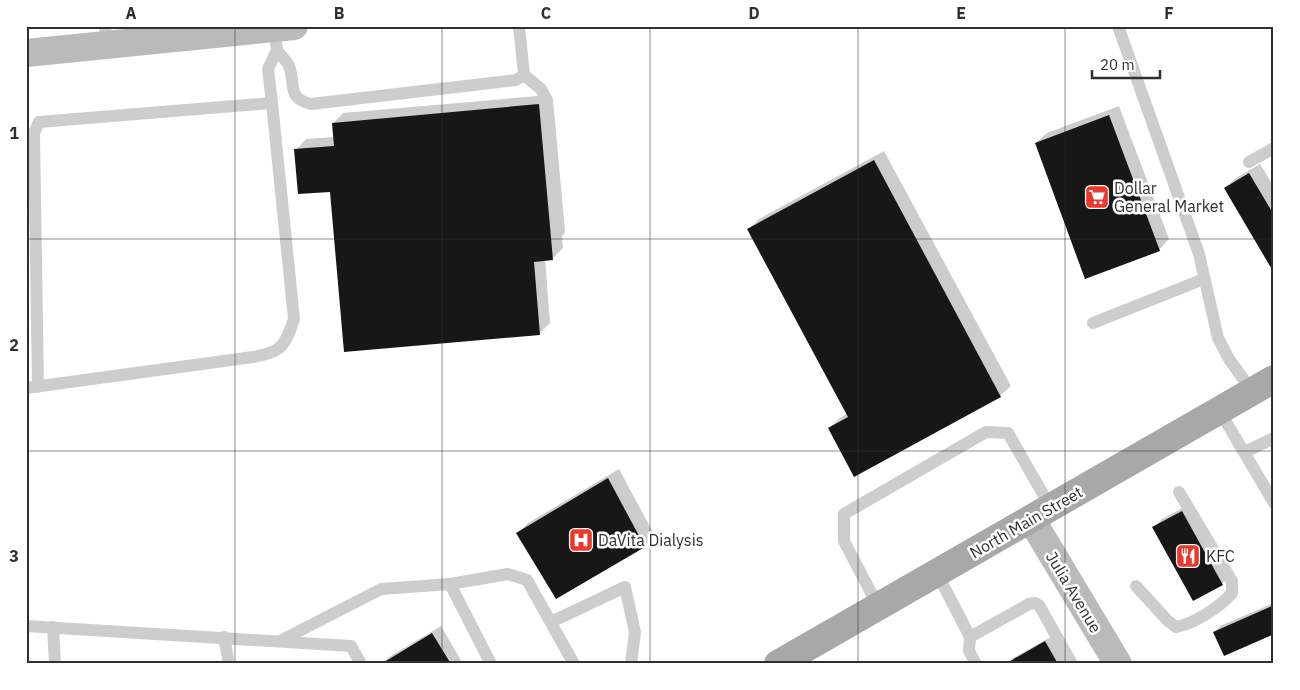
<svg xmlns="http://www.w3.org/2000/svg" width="1300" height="690" font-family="'IBM Plex Sans',sans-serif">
<rect width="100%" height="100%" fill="#fff"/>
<g fill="#0003">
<path d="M549,95L563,248L552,259H545L550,323L539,334L331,190L296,150L306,139L334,137L333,123L343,113Z"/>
<path d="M1119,106L1169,239L1159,250L1036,143L1047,133Z"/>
<path d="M884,151L1011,386L1000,396L829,428L840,418L848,413L749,229L759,219Z"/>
<path d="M1260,164L1274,187V271L1225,188L1236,178Z"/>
<path d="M619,469L655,536L644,546L518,533L528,523Z"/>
<path d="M1190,504L1230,576L1222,584L1154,528L1162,519Z"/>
<path d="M1274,603V633L1215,632L1220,626Z"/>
<path d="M441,626L463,664H382L389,657Z"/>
<path d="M1051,637L1066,664H1008L1013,658Z"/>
</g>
<g fill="#171717">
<path d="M539,104L553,260L534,262L540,335L344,352L330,192L298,194L294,149L334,146L332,123Z"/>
<path d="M1109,115L1160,251L1085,279L1035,143Z"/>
<path d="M874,160L1001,397L854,477L828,428L848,417L747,229Z"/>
<path d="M1249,173L1271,210L1274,208V273L1224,188Z"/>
<path d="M608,478L645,547L556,599L516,533Z"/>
<path d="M1182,511L1223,585L1193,601L1152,527Z"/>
<path d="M1274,605V634L1224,656L1213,632Z"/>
<path d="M432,633L451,664H381Z"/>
<path d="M1045,641L1058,664H1005Z"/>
</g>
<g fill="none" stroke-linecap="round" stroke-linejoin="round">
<g stroke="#cdcdcd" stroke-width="12">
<path d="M105,26L107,45"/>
<path d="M1118,26L1199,254L1218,338L1229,359L1252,391"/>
<path d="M277,50C280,55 287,61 289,66C296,84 286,98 311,104L516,80L524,75L519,26"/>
<path d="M524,75L541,89L547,100L559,231"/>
<path d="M272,103L268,69L277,50L276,43"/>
<path d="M1249,162L1274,148"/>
<path d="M1093,323L1204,279"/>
<path d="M26,388L253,357C282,352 285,346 294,319L272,103L39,122L34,133L38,387"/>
<path d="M1219,410L1274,503"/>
<path d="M1245,452L1274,438"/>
<path d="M937,573L970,637L969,651L976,664"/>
<path d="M450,584L508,574L527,580L574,664"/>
<path d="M1136,586L1167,620L1176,627C1194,624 1220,607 1232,593V581L1179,492"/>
<path d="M878,606L844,541V514L986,432L1008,433L1051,508"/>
<path d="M551,622L625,587L635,632L631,664"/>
<path d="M26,626L351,646L361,664"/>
<path d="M53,627L55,664"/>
<path d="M224,637L229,664"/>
<path d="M970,637L1029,604L1035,603L1039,605L1072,664"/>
<path d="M280,641L381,589L450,584L491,664"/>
</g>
<g stroke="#bababa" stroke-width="28">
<path d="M26,53L294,26"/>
<path d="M1031,519L1118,664"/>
</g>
<path stroke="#a8a8a8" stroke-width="28" d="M778,664L1274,379"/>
</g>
<path fill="none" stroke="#303030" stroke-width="1" stroke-opacity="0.55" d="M235,26V664M442,26V664M650,26V664M858,26V664M1065,26V664M26,239H1274M26,451H1274"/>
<defs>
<symbol id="supermarket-square" viewBox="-11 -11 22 22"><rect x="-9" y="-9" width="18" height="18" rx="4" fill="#ef362a" stroke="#fff"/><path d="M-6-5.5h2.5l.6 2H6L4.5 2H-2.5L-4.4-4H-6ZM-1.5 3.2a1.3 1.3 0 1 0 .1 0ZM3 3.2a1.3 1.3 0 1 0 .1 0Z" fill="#fff"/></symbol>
<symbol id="hospital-square" viewBox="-11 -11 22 22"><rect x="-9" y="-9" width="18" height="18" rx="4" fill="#ef362a" stroke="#fff"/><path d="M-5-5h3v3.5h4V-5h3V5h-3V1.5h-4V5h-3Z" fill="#fff"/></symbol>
<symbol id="restaurant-square" viewBox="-11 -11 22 22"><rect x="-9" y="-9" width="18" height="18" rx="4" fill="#ef362a" stroke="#fff"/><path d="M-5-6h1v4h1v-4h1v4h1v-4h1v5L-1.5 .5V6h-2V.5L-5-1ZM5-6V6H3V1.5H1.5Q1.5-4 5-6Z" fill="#fff"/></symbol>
</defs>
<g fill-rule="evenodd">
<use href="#supermarket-square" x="1083" y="183" width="28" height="28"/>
<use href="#hospital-square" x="567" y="526" width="28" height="28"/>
<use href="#restaurant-square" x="1174" y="542" width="28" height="28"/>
</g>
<g text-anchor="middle" stroke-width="5" stroke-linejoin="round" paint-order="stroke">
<g font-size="16" fill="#303030" stroke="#fff" text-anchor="start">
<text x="1114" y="194">Dollar<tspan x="1114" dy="18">General Market</tspan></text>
<text x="598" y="546">DaVita Dialysis</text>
<text x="1206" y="562">KFC</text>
</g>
<g font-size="16" fill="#303030" stroke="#fff">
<text transform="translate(1026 522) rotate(-30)" y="6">North Main Street</text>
<text transform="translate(1074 592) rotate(59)" y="6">Julia Avenue</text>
</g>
</g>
<rect width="1300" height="690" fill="none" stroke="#ffffff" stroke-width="55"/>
<path d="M1092 70v8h68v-8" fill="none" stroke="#303030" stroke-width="2.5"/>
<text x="1100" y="70" font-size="15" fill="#303030" stroke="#ffffff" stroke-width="4" paint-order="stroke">20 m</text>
<rect x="28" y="28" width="1244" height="634" fill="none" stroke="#303030" stroke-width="2"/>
<g font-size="16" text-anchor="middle" font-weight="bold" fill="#303030">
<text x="131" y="19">A</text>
<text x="339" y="19">B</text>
<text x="546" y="19">C</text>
<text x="754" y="19">D</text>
<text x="961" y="19">E</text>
<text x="1169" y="19">F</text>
<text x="14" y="139">1</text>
<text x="14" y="351">2</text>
<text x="14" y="562">3</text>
</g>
</svg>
